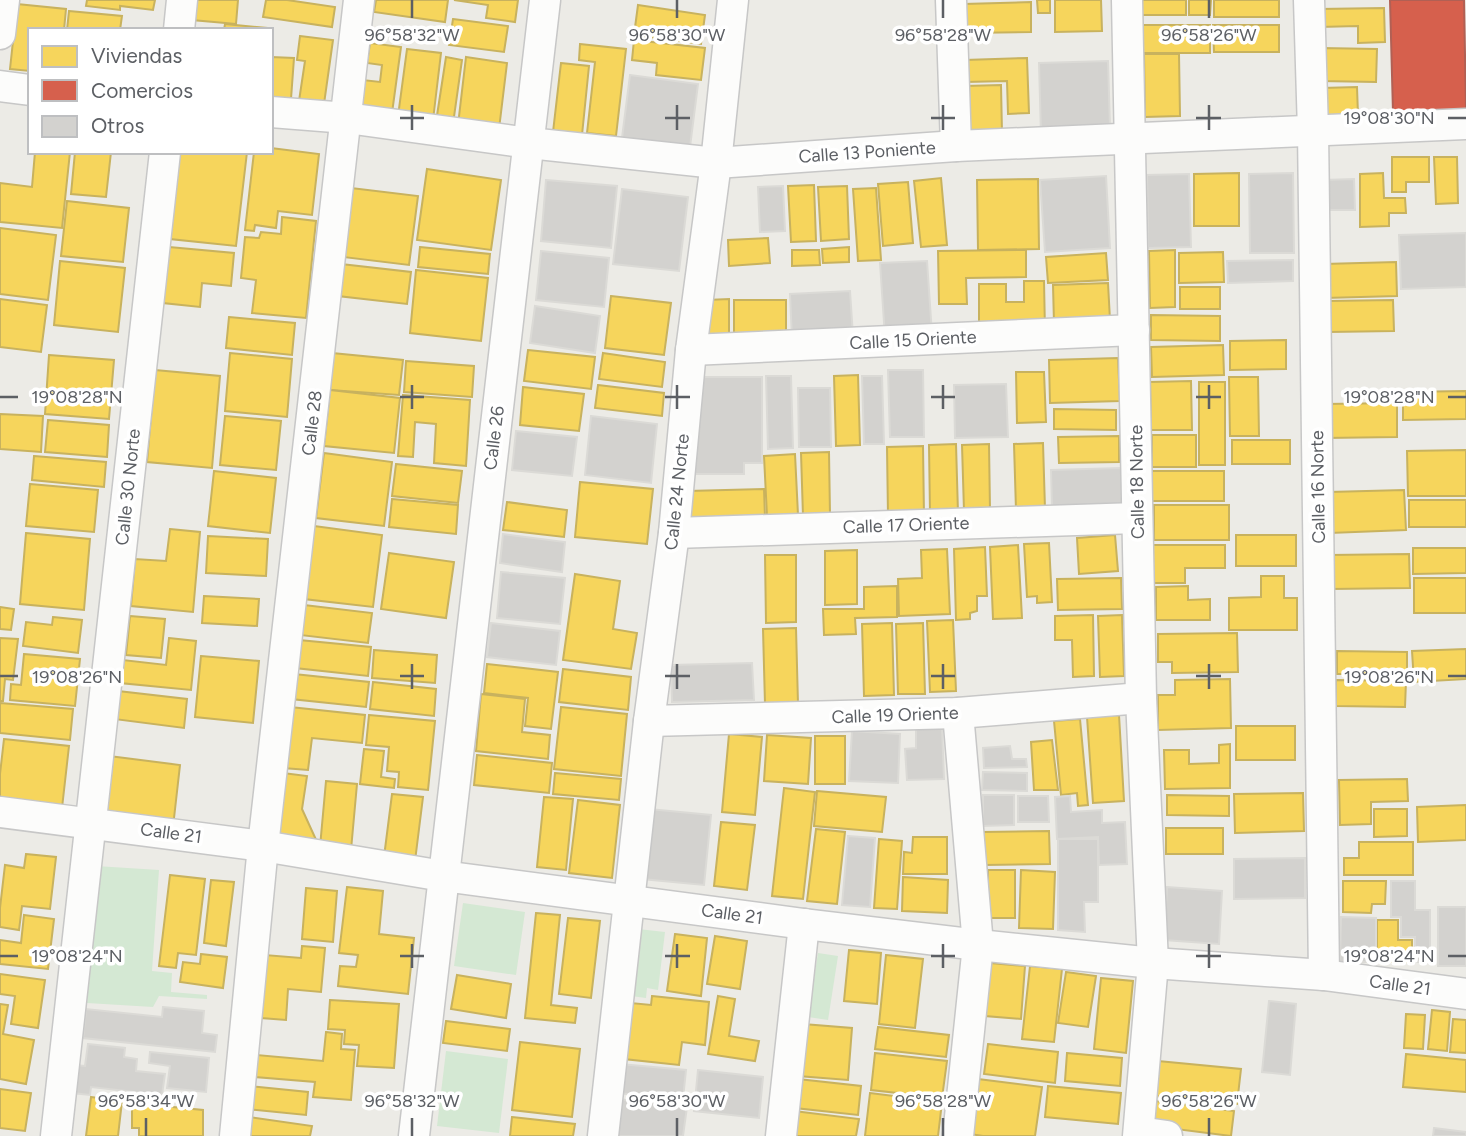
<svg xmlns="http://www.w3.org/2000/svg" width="1466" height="1136" font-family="Figtree,sans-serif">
<rect width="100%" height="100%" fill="#ecebe6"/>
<g fill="#d4e8d3">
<path d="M96,866L159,870L152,971L172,973L171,992L207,995V999L159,996L153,1007L87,1003Z"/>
<path d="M463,903L525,912L516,975L454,966Z"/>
<path d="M638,929L665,932L658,990L647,988L646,998L631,996Z"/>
<path d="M818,953L838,956L828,1020L808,1017Z"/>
<path d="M446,1051L508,1059L499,1133L437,1126Z"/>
</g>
<g fill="#f6d55c" stroke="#c8b25e" stroke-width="2">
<path d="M87,0H155L153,10L120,6V10L86,6Z"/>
<path d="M194,0H238L236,24L192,20Z"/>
<path d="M266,0H287L335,7L332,27L263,17Z"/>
<path d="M376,0H448L445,22L374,12Z"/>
<path d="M454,0H518L515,22L486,18L488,5Z"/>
<path d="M1037,0H1050V13H1038Z"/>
<path d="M1055,0H1101L1102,31L1055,32Z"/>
<rect x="1137" y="0" width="49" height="15"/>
<path d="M1189,0H1211L1210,15H1189Z"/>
<rect x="1214" y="0" width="65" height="17"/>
<path d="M1031,2V32L965,33L964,4Z"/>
<path d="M17,4L66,9L64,30H30V71L10,69Z"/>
<path d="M638,5L705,15L701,44L634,35Z"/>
<path d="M1384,8L1385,42L1358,43V26L1319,27V9Z"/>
<path d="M69,11L122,16L120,30H67Z"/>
<path d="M453,19L508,26L504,52L449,45Z"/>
<path d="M225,24L267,28V30H224Z"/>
<rect x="1141" y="25" width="69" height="28"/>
<path d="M1213,25H1279V52H1214Z"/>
<path d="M300,36L333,40L324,104L299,101L305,61L297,60Z"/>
<path d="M634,40L705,48L701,80L656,75L657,63L632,60Z"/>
<path d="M370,43L401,47L392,113L359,108L363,80L380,82L382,65L367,63Z"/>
<path d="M580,44L626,49L616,136L587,133L595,62L579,60Z"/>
<path d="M1321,48L1377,49L1376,82L1320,81Z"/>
<path d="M407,49L441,53L433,120L398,116Z"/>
<path d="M1144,54H1179L1180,116L1145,117Z"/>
<path d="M271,57L294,58L291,99L271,97Z"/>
<path d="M446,57L462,60L453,124L436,122Z"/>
<path d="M466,57L507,63L499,129L458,125Z"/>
<path d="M1027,58L1029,113L1008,114L1007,81L966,82L965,60Z"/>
<path d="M561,63L589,66L582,135L553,132Z"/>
<path d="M1001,85L1002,133L967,134L965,86Z"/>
<path d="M1357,87L1358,115L1322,116V88Z"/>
<path d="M271,148L319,154L312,215L278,211L276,228L255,225L254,231L245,230L254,152H271Z"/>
<path d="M35,152H70L62,228L0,222V183L32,187Z"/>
<path d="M75,152H111L106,197L71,194Z"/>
<path d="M180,152H247L236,246L170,239Z"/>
<path d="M1392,157H1429V182H1406V192H1392Z"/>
<path d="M1434,157H1457L1458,203L1436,204Z"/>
<path d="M427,169L501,180L491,250L417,240Z"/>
<path d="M1239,173V226H1194V174Z"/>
<path d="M1383,173L1384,198H1405L1406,213H1389V226L1360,227V174Z"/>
<path d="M941,178L947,245L921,247L914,181Z"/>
<path d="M1038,179L1039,249L978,250L977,180Z"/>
<path d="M908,182L913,243L883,246L878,184Z"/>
<path d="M814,185L816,241L791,242L788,186Z"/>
<path d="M847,186L849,239L821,241L818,187Z"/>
<path d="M351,188L418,196L409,265L343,257Z"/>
<path d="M876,188L881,260L858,261L853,189Z"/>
<path d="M67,201L129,208L123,262L61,256Z"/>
<path d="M282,217L316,221L306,318L252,313L256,280L241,278L245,237L259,238L261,232L281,234Z"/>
<path d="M0,228L56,235L48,300L0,294Z"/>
<path d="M768,238L770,263L729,266L728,240Z"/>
<path d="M169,247L234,253L231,286L202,283L200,307L163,303Z"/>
<path d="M420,247L490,254L488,274L418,267Z"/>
<path d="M849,247V262L823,263L822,249Z"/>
<path d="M792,250H819L820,265L792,266Z"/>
<path d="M1026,250V277L966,278L967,304H939L938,251Z"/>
<path d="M1175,250V307L1150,308L1149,251Z"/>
<path d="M1223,252L1224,282L1179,283V253Z"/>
<path d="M1106,253L1108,280L1048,283L1046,257Z"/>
<path d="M60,261L125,268L118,332L54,325Z"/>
<path d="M1396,262L1397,296L1325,298L1324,264Z"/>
<path d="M341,264L411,272L407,304L338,296Z"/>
<path d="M416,270L488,278L481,341L410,333Z"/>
<path d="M1024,281H1044L1045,331L979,332V284H1006V302H1024Z"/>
<path d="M1108,283L1110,320L1054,323L1053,285Z"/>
<rect x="1180" y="287" width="40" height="22"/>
<path d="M611,296L671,303L664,355L605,348Z"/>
<path d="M0,299L47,305L41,352L0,347Z"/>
<path d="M729,299V336L707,337V300Z"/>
<path d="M734,300H786V337L734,338Z"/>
<path d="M1393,300L1394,331L1329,332L1328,301Z"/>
<path d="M1151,315L1220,316V341L1151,340Z"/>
<path d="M229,317L295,323L292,355L226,348Z"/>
<path d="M1286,340V369L1230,370V341Z"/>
<path d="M1223,345L1224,375L1152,377L1151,347Z"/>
<path d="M528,350L595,357L591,389L524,381Z"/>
<path d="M230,353L292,359L287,417L225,411Z"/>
<path d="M332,353L403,360L399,395L330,390Z"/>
<path d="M603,353L665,362L662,387L599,379Z"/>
<path d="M49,355L114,360L109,419L45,414Z"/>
<path d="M1118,358L1120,401L1050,403L1049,360Z"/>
<path d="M406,361L474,366L472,397L404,392Z"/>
<path d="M155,370L220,376L212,468L147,462Z"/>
<path d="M1016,372H1044L1046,422L1017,423Z"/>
<path d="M858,375L860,445L836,446L834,376Z"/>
<path d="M1229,377H1258L1259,436H1230Z"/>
<path d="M1191,381L1192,430H1151L1150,382Z"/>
<rect x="1199" y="382" width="26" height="83"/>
<path d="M598,385L664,393L662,416L595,408Z"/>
<path d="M523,387L584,394L579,431L520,425Z"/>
<path d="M330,390L400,398L394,453L324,446Z"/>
<path d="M1466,391V419L1403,420V392Z"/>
<path d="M403,395L470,400L466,466L434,463L436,424L415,422L413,457L398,456Z"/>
<path d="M1397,403V437L1325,438V404Z"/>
<path d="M1054,409L1116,410V430L1054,429Z"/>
<path d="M0,414L43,416L41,452L0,449Z"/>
<path d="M225,416L281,421L276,470L220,465Z"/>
<path d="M48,420L109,425L107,457L45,452Z"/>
<rect x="1152" y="435" width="44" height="32"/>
<path d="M1119,436V462L1059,463L1058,437Z"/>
<rect x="1232" y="440" width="58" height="24"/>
<path d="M1043,443L1045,509L1016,510L1014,444Z"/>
<path d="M956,444L958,513H930L929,445Z"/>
<path d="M989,444L990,510L964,511L962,445Z"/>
<path d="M923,446L924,516H888L887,447Z"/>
<path d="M1466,450V496H1408L1407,451Z"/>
<path d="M829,452L830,515L803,516L801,453Z"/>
<path d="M324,453L392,462L384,526L316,518Z"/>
<path d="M795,454L798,515L767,516L764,456Z"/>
<path d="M34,456L106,462L104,487L32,480Z"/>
<path d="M396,464L462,471L458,503L392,496Z"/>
<path d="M214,471L276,478L270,533L208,526Z"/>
<rect x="1152" y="471" width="72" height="30"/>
<path d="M580,482L653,489L647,544L575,537Z"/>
<path d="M30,484L98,490L94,532L26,526Z"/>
<path d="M764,489L765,518L688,520V491Z"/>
<path d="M1404,490L1406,530L1330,533L1329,492Z"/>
<path d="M392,499L458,505L456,534L389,527Z"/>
<rect x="1409" y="500" width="57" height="27"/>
<path d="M507,502L567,510L564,537L503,530Z"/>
<rect x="1154" y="505" width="75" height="35"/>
<path d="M314,526L382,535L373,607L304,599Z"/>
<path d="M170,529L200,532L193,612L131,606L135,559L166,561Z"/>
<path d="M26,533L90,539L84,610L20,604Z"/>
<path d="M1115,535L1118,571L1079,574L1077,538Z"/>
<rect x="1236" y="535" width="60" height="31"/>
<path d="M208,536L268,539L266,576L206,573Z"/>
<path d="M1049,543L1052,602L1037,603V596L1027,597L1024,544Z"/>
<path d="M1018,545L1022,618L993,619L990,547Z"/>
<path d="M1153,545H1225V568H1185V583H1153Z"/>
<path d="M985,547L987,596H977V611L970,613V619L956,620L954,549Z"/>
<path d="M1413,548H1466V573L1413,574Z"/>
<path d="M947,549L950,614L899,616L898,579L922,578L921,550Z"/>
<path d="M857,550V604L825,605V551Z"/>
<path d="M389,553L454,562L446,618L381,609Z"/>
<path d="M1409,554L1410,588L1331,589L1330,555Z"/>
<path d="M765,555H796V622L766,623Z"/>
<path d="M575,574L620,581L613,629L637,633L631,669L563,660Z"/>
<path d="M1261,576H1284V598H1297V630H1229V598L1261,597Z"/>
<path d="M1121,578L1122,609L1058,610L1057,579Z"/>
<rect x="1414" y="578" width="52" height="35"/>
<path d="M897,586V617L855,618L856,634L824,635L823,609H864V587Z"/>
<path d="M1188,586V600L1210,599V620H1156V587Z"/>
<path d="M204,596L259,599L257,626L202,623Z"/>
<path d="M304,605L372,613L368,643L300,635Z"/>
<path d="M0,607L14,609L11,630L0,629Z"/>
<path d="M1093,615L1094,676L1073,677L1072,640H1055V616Z"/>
<path d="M1122,615L1124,676L1100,677L1098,616Z"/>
<path d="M130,616L165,619L161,658L126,655Z"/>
<path d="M53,617L82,620L78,653L23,646L26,622L52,625Z"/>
<path d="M953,620L956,691L930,692L927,621Z"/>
<path d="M892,623L894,695L864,696L862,624Z"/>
<path d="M923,623L925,694H898L896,624Z"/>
<path d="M796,628L798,704H765L763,629Z"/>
<path d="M1237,633L1238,672L1172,673V662H1158V634Z"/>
<path d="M0,638L18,639L13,680L5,679L3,701H0Z"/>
<path d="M169,638L196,641L191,690L120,683L123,660L166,665Z"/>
<path d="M299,640L371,647L368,676L295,668Z"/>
<path d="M1466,649V679L1414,682L1412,651Z"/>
<path d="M374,650L437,655L435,683L372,678Z"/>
<path d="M1337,651L1407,652V674H1337Z"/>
<path d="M24,654L80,659L75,706L10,700L11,684L21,685Z"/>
<path d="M201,656L259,661L253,723L195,717Z"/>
<path d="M487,664L558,672L551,729L525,726L528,698L484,693Z"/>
<path d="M563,669L631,677L628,710L559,702Z"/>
<path d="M294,674L369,682L366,707L291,699Z"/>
<path d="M1230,679L1231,728L1158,730V695H1175V680Z"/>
<path d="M1336,680L1406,681L1405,707L1336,706Z"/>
<path d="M373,682L436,689L434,716L370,709Z"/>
<path d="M118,691L187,699L184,728L114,719Z"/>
<path d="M481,694L525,699L522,732L550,735L548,759L476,751Z"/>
<path d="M0,703L73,709L70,740L0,733Z"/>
<path d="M290,707L365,715L362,743L312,738L308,770L283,768Z"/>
<path d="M561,707L627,714L621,776L554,769Z"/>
<path d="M369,715L435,721L428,790L398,787L399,772L387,771L389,747L366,745Z"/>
<path d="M1119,715L1124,801L1093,803L1087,717Z"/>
<path d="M1080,719L1088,805L1078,806L1077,793L1061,795L1054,721Z"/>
<rect x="1236" y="726" width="59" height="34"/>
<path d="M729,734L762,737L755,815L722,812Z"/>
<path d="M767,735L811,738L808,784L764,781Z"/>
<rect x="815" y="736" width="30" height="48"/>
<path d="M4,739L69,746L62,808L0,802V774Z"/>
<path d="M1052,740L1058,790H1034L1031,742Z"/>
<path d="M1230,744V788L1165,789L1164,750H1189V764L1219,763V745Z"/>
<path d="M364,749L384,751L381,777L395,779L394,788L360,784Z"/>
<path d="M477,755L552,763L549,793L474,785Z"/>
<path d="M109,756L180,765L173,827L102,819Z"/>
<path d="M283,773L307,776L302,809L318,844L274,838Z"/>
<path d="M555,773L621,779L619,800L553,794Z"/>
<path d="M1407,779L1408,801L1371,802V824L1340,825L1339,780Z"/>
<path d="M326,781L357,784L351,850L320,847Z"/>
<path d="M784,788L815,792L803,899L772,896Z"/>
<path d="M817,791L886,797L882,832L814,826Z"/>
<path d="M1303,793L1304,831L1235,833L1234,794Z"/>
<path d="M392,794L423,797L415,861L384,857Z"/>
<path d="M1167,795L1229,796V816L1167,815Z"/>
<path d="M544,797L573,799L566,870L537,867Z"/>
<path d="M578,800L620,805L612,878L569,873Z"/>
<path d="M1466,805V840L1418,842L1417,807Z"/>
<path d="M1374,809H1407V836L1374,837Z"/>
<path d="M721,822L755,825L747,890L714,886Z"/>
<rect x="1166" y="828" width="57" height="26"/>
<path d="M816,829L845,832L837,904L807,901Z"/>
<path d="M1049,831L1050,864L984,865L983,832Z"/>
<path d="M913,837H947V874H903L904,852L912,853Z"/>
<path d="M879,839L902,841L897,909L874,908Z"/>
<path d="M1359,842H1413V875H1344V858H1359Z"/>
<path d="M26,854L56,857L50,909L22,906L19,930L0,927V908L5,865L24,868Z"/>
<rect x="988" y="870" width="27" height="48"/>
<path d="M1021,870L1055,872L1053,929L1019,928Z"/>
<path d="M170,875L205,879L196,955L178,953L176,968L159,966Z"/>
<path d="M903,877L948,880L947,913L902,911Z"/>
<path d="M211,880L234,882L226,946L204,943Z"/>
<path d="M1343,881H1386L1385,904H1372L1371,913L1343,912Z"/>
<path d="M347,887L383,891L379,934L414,938L408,994L338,986L340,966L356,967L358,955L339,953Z"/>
<path d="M306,888L337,891L333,942L302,939Z"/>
<path d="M536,913L560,915L551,1005L577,1008L575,1023L525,1018Z"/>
<path d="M24,915L54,919L48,969L0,964V940L21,943Z"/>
<path d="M568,918L600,921L591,998L559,994Z"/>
<path d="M1377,920H1398V940H1412V962H1377Z"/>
<path d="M675,934L707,938L701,996L667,991Z"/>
<path d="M715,936L747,941L740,989L707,984Z"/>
<path d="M302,946L325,948L321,992L288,989L286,1020L261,1018L265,955L301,958Z"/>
<path d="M849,950L881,953L877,1004L844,1001Z"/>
<path d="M201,954L227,957L223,988L180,982L183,962L200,964Z"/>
<path d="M886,955L923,959L915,1028L879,1024Z"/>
<path d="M990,963L1025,966L1021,1019L985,1016Z"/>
<path d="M1030,966L1062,969L1054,1042L1022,1039Z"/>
<path d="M1066,972L1096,976L1088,1027L1058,1023Z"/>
<path d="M0,974L45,980L38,1028L11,1024L15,996L0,994Z"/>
<path d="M457,975L511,984L506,1018L451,1009Z"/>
<path d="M1101,978L1133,981L1126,1053L1094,1049Z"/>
<path d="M652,996L709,1002L705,1045L682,1042L679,1065L624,1059L631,1003L651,1005Z"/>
<path d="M718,996L735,999L729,1036L759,1041L755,1061L708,1054Z"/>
<path d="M330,1000L399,1004L394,1068L357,1066L359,1045L344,1044L345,1030L328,1029Z"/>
<path d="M0,1004L8,1005L3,1034L34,1040L26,1084L0,1079Z"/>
<path d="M1432,1010L1450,1012L1447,1051L1428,1049Z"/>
<path d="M1406,1014L1425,1015L1423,1049L1404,1048Z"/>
<path d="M1453,1019L1466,1020V1053L1450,1052Z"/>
<path d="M446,1021L510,1029L507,1051L443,1043Z"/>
<path d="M803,1024L852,1028L848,1080L798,1076Z"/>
<path d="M878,1027L949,1035L946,1057L875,1049Z"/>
<path d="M326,1032L342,1034L341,1049L355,1050L351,1100L313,1097L315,1082L255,1077L257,1055L323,1061Z"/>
<path d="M520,1042L580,1049L572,1117L512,1110Z"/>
<path d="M988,1044L1058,1052L1055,1083L984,1074Z"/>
<path d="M875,1053L947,1061L942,1098L871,1090Z"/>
<path d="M1067,1053L1122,1058L1120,1086L1065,1081Z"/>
<path d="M1406,1054L1466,1060V1092L1403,1087Z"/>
<path d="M1158,1061L1241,1069L1237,1104L1155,1096Z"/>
<path d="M798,1079L861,1086L858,1115L795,1108Z"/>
<path d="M978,1079L1042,1087L1035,1136H983L970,1134Z"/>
<path d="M248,1086L308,1092L306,1115L246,1109Z"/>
<path d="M1048,1086L1121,1093L1118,1124L1045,1117Z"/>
<path d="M0,1089L31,1093L25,1131L0,1128Z"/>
<path d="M870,1093L942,1102L938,1136H865Z"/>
<path d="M91,1097L122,1101L118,1136H86Z"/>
<path d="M1155,1101L1234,1111L1231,1136L1152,1126Z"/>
<path d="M132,1103L203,1110V1136H139V1128H132Z"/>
<path d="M794,1111L859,1119L856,1136H791Z"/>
<path d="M249,1117L312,1126L310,1136H247Z"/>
<path d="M512,1117L575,1124L573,1136H510Z"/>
</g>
<path fill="#d6604d" stroke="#b16054" stroke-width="2" d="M1390,0H1464L1466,110L1393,112Z"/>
<g fill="#d3d2cf" stroke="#dbdad6" stroke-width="2">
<path d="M1108,61L1110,127L1041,135L1039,63Z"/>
<path d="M630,75L698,84L690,147L622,138Z"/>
<path d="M1293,173L1294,253H1250L1249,174Z"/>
<path d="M1189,174L1191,247L1148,248L1147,175Z"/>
<path d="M1106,176L1110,248L1045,252L1040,180Z"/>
<path d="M1354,179L1355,210H1325L1324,180Z"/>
<path d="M546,180L617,186L611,248L541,241Z"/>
<path d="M783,186L785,231L760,232L758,187Z"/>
<path d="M622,189L688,197L679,271L613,264Z"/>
<path d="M1466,233V287L1401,289L1399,235Z"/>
<path d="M541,251L609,258L604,307L536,300Z"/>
<path d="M1293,260V281L1228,283L1227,261Z"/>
<path d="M927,261L932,334L885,337L880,263Z"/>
<path d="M850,291L853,336L792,339L790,294Z"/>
<path d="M535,306L600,316L595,353L530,343Z"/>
<path d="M888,370H923L924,437H890Z"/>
<path d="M766,376H791L793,448L768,449Z"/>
<path d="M862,376H882L884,444H864Z"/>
<path d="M696,377H762V463H744V474H695Z"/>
<path d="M1006,384L1008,437L955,438L954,385Z"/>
<path d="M798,388H830L831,447H799Z"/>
<path d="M591,416L657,424L651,483L585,475Z"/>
<path d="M516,431L577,437L572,476L512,470Z"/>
<path d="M1121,468L1122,507L1052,509L1051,470Z"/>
<path d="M503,534L565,542L562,572L500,563Z"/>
<path d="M501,572L565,578L560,624L497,618Z"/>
<path d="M491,623L560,631L556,665L487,657Z"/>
<path d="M752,663L754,700L672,702L671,665Z"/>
<path d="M942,727L944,779L907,780L905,749L916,748V728Z"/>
<path d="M852,731L900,734L898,783L849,781Z"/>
<path d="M1010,746L1012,759H1026L1027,767L984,768L983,748Z"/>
<path d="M983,772L1027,773V791L982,790Z"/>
<path d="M983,795H1014V825L983,826Z"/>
<path d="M1018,796H1048L1049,822H1018Z"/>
<path d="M1070,796L1071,812L1102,810V823L1125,822L1127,864L1099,865L1098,837L1057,839L1055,797Z"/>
<path d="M649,809L711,815L704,885L642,879Z"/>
<path d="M848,836L875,838L870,907L842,905Z"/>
<path d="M1058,839H1098V902H1084L1085,932L1058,930Z"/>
<path d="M1305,858V898L1234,899V859Z"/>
<path d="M1391,881H1415V910H1430V962H1415V937H1401V917H1391Z"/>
<path d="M1167,887L1222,891L1219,944L1164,940Z"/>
<rect x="1438" y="907" width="28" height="59"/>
<path d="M1341,917L1376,918V962H1340Z"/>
<path d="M1269,1001L1296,1004L1290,1075L1262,1072Z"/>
<path d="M163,1007L204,1011L202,1033L217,1035L215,1052L83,1038L86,1009L162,1017Z"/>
<path d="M88,1044L125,1048L124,1057L137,1059L136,1071L165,1074L162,1095L91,1087L90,1095L72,1093L75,1065L85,1066Z"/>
<path d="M150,1052L209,1058L206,1092L167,1088L170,1066L149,1063Z"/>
<path d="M620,1064L686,1070L683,1099L617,1093Z"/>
<path d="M698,1070L763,1077L759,1118L694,1111Z"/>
<path d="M618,1099L687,1107L683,1136H613Z"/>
<path d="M1434,1128L1466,1132V1136H1433Z"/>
</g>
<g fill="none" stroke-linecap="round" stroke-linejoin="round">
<defs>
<g id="street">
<path d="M951,0L956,146"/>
<path d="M1127,0L1141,698L1153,963L1138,1136"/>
<path d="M1309,0L1313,131L1324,975"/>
<path d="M179,30L182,0"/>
<path d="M0,34L4,0"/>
<path d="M0,86L30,90"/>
<path d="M271,112L347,118L529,143L716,163L956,146L1466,124"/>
<path d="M691,350L1134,330"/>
<path d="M674,533L1137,518"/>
<path d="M958,713L978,945L958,1136"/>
<path d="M649,721L958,713L1141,698"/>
<path d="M0,812L263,846L443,876L804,924L978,945L1153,963L1324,975L1466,994"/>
<path d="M1139,1132L1167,1136"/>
<path d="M56,1136L165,152"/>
<path d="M235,1136L263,846L359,0"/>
<path d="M414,1136L545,0"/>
<path d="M603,1136L649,721L674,533L691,350L716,163L733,0"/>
<path d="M781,1136L804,924"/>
</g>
</defs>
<use href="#street" stroke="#c7c7c7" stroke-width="33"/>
<use href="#street" stroke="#fcfcfb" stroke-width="30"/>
</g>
<path fill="none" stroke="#5c5f64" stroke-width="2.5" d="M412,0V18M677,0V18M943,0V18M1209,0V18M412,105V130M677,105V130M943,105V130M1209,105V130M400,118H424M665,118H690M931,118H955M1196,118H1221M1448,118H1466M412,385V409M677,385V409M943,385V409M1209,385V409M0,397H18M400,397H424M665,397H690M931,397H955M1196,397H1221M1448,397H1466M412,664V689M677,664V689M943,664V689M1209,664V689M0,676H18M400,676H424M665,676H690M931,676H955M1196,676H1221M1448,676H1466M412,944V968M677,944V968M943,944V968M1209,944V968M0,956H18M400,956H424M665,956H690M931,956H955M1196,956H1221M1448,956H1466M146,1118V1136M412,1118V1136M677,1118V1136M943,1118V1136M1209,1118V1136"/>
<g text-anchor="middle" stroke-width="7" stroke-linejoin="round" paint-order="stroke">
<g font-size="18" fill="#5c5f64" stroke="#fff">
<text transform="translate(867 152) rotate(-4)" y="6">Calle 13 Poniente</text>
<text transform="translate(913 340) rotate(-3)" y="6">Calle 15 Oriente</text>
<text transform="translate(312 423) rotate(-83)" y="6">Calle 28</text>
<text transform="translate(494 438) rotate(-83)" y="6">Calle 26</text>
<text transform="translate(1137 482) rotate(-91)" y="6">Calle 18 Norte</text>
<text transform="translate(128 487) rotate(-84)" y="6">Calle 30 Norte</text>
<text transform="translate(1318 487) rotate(-91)" y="6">Calle 16 Norte</text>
<text transform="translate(677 492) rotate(-84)" y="6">Calle 24 Norte</text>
<text transform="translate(906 525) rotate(-2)" y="6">Calle 17 Oriente</text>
<text transform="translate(895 715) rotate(-2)" y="6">Calle 19 Oriente</text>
<text transform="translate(171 833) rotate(8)" y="6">Calle 21</text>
<text transform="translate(732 914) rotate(8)" y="6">Calle 21</text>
<text transform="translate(1400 985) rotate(8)" y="6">Calle 21</text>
</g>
</g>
<g font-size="18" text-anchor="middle" fill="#5c5f64" stroke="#fff" stroke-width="7" stroke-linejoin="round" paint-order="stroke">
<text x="412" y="41">96°58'32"W</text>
<text x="677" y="41">96°58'30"W</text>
<text x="943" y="41">96°58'28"W</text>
<text x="1209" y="41">96°58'26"W</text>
<text x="1389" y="124">19°08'30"N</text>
<text x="77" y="403">19°08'28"N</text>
<text x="1389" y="403">19°08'28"N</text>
<text x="77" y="683">19°08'26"N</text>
<text x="1389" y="683">19°08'26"N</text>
<text x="77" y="962">19°08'24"N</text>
<text x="1389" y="962">19°08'24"N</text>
<text x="146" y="1107">96°58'34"W</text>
<text x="412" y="1107">96°58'32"W</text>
<text x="677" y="1107">96°58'30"W</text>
<text x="943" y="1107">96°58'28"W</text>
<text x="1209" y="1107">96°58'26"W</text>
</g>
<rect x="28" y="28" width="245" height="126" fill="#ffffff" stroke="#bebfc1" stroke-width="2"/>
<rect x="42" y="46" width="35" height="21" fill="#f6d55c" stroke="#bebfc1" stroke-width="2"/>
<text x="91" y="63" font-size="21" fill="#5c5f64">Viviendas</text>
<rect x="42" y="80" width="35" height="21" fill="#d6604d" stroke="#bebfc1" stroke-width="2"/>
<text x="91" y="98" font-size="21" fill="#5c5f64">Comercios</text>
<rect x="42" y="116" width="35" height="21" fill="#d3d2cf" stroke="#bebfc1" stroke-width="2"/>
<text x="91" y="133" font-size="21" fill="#5c5f64">Otros</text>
</svg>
